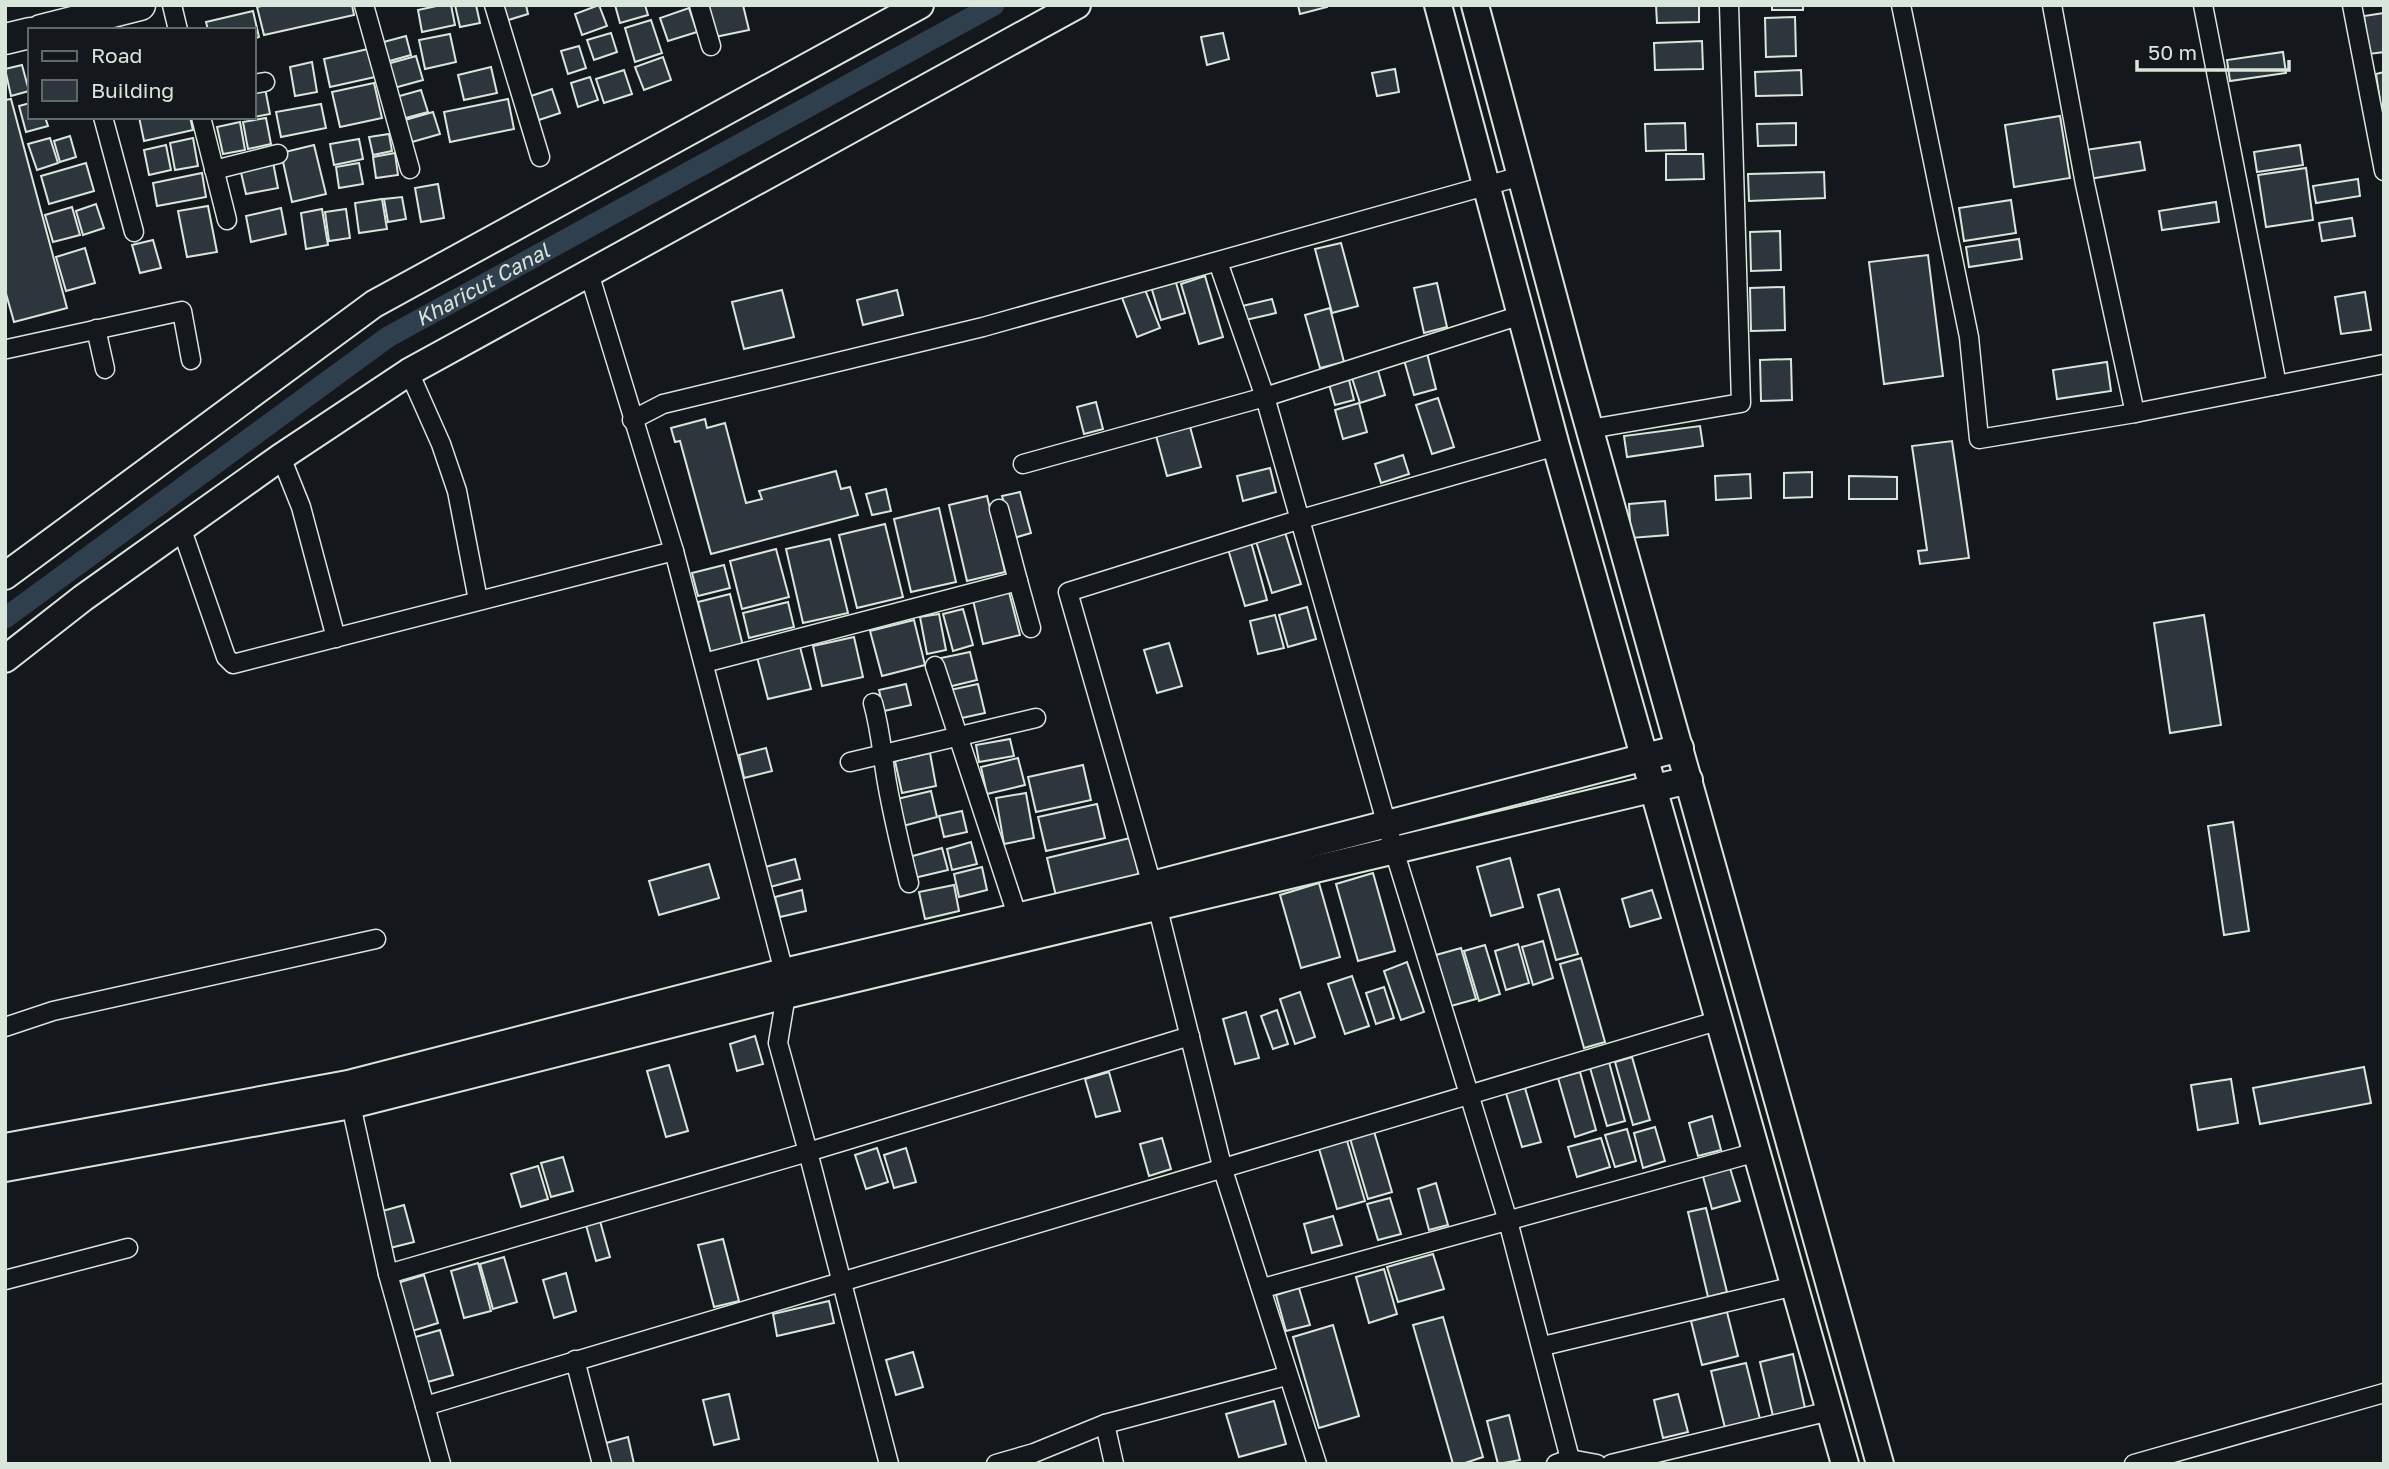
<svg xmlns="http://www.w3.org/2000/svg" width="2389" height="1469" font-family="'Golos Text',sans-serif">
<rect width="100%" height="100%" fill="#14181c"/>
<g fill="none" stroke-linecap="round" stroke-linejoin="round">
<path stroke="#2f3f4d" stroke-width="21" id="s1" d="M5,618L388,337L994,5"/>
</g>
<g fill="#2c363c" stroke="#d8e6dc" stroke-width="2">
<path d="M266,5H352L354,15L264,35L257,7Z"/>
<path d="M441,5H451L455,25L422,32L418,10Z"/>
<path d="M455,5H476L480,23L460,27Z"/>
<path d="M500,5H526L528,14L505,21Z"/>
<path d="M599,5L607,26L582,35L575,14Z"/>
<path d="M615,5H645L648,15L620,23Z"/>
<path d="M708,5H743L749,30L715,37Z"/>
<path d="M1298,5H1327V7L1300,14Z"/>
<path d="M1656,5H1699V22L1657,23Z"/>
<rect x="1772" y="5" width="31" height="5"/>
<path d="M689,8L697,32L668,41L660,18Z"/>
<path d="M253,11L259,37L254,39V30H208L206,22Z"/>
<path d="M2384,13V52L2369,54L2364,16Z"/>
<path d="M1795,17L1796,56L1766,57L1765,18Z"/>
<path d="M651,20L662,53L635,62L625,28Z"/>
<path d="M611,33L617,52L594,60L587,40Z"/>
<path d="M1223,33L1229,59L1207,65L1201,37Z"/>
<path d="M450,34L456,62L425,69L419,40Z"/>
<path d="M406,36L411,55L386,62L380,43Z"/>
<path d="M1702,41L1703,69L1655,70L1654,43Z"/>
<path d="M579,46L586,68L568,74L561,51Z"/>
<path d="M368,49L375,77L330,87L324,59Z"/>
<path d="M2283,52L2286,73L2230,81L2227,60Z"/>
<path d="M416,56L423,80L394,88L387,64Z"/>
<path d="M663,57L671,80L644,90L635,67Z"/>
<path d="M312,62L317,92L295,96L290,67Z"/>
<path d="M22,65L29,91L11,96L5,69Z"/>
<path d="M491,67L497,93L464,100L458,75Z"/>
<path d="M1395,69L1399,92L1377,96L1372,73Z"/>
<path d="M624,70L632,94L604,103L596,79Z"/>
<path d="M1801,70L1802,95L1756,96L1755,72Z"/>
<path d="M2384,72V114L2382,115L2376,74Z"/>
<path d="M590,77L598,100L578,107L571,83Z"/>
<path d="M374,83L382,118L340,127L332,92Z"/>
<path d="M265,88L270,114L254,117V90Z"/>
<path d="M552,89L560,113L539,120L531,96Z"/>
<path d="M421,90L428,112L402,119L396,97Z"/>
<path d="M11,99L67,308L14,322L5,290V100Z"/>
<path d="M508,99L514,129L450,142L444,112Z"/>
<path d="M30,103V117H45L48,126L26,132L19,106Z"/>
<path d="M321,104L326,128L281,137L276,112Z"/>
<path d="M433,112L440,134L412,142L405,120Z"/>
<path d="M2060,116L2070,178L2014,187L2005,125Z"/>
<path d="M139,117H190L193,130L144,141Z"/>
<path d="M266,118L271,144L248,149L243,122Z"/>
<path d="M240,122L245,150L223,154L217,127Z"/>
<path d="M1685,123L1686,150L1646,151L1645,124Z"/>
<path d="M1796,123V145L1758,146L1757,124Z"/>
<path d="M389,134L392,151L373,155L369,137Z"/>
<path d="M70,136L76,157L60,162L54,141Z"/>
<path d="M50,138L58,163L37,170L28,144Z"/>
<path d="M193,138L198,166L175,170L170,143Z"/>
<path d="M359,139L363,159L334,165L330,144Z"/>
<path d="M2140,142L2145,170L2089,179L2085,150Z"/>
<path d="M166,145L171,170L149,175L144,150Z"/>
<path d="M314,145L326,194L292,202L281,153Z"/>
<path d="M2300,145L2303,165L2257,172L2254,152Z"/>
<path d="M395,153L398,175L376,178L373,157Z"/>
<path d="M1666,154H1703L1704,179L1666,180Z"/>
<path d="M272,157L278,188L246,194L239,164Z"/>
<path d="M86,163L94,191L49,204L41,176Z"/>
<path d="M359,163L363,184L339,188L336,167Z"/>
<path d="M2306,168L2313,220L2266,227L2258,175Z"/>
<path d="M1824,172L1825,198L1749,201L1748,174Z"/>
<path d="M202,173L206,197L157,206L153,183Z"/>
<path d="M2358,179L2360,196L2316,203L2313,186Z"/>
<path d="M438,184L444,218L421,222L415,188Z"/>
<path d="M402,197L406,219L388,222L384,199Z"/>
<path d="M382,199L387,229L359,233L355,203Z"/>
<path d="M2011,200L2016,233L1964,241L1959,208Z"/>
<path d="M2216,202L2219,222L2162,230L2159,211Z"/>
<path d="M96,204L104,228L83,235L76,211Z"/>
<path d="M208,206L217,252L187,257L178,211Z"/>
<path d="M72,207L80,235L53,242L45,215Z"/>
<path d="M281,208L286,234L251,242L246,216Z"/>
<path d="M322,209L328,245L306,249L301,213Z"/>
<path d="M346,209L350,238L329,241L325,212Z"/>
<path d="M2352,218L2355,236L2322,241L2319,223Z"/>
<path d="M1780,231L1781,270L1751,271L1750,232Z"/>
<path d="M2019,239L2022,259L1969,267L1966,247Z"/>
<path d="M153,240L161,268L140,273L132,245Z"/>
<path d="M1341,243L1358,306L1332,313L1315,249Z"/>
<path d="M85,248L95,283L66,291L56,257Z"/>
<path d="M1928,255L1943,376L1884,384L1869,262Z"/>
<path d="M1174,276L1185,313L1161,320L1150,283Z"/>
<path d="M1205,276L1223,337L1199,344L1181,284Z"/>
<path d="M1437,283L1447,327L1424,333L1414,288Z"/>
<path d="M1144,287L1160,328L1137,337L1121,295Z"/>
<path d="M1784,287L1785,330L1751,331L1750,288Z"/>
<path d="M782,290L794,337L744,349L732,302Z"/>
<path d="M897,290L903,315L863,325L857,300Z"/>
<path d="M2365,292L2371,330L2341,334L2335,297Z"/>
<path d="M1272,299L1276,313L1241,321L1238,307Z"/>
<path d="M1330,308L1344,362L1320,368L1305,315Z"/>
<path d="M1427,353L1436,389L1414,395L1404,360Z"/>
<path d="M1791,359L1792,400L1761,401L1760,360Z"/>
<path d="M2107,362L2111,391L2057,399L2053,370Z"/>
<path d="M1377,367L1385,395L1360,403L1351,375Z"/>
<path d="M1348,376L1354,400L1335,405L1328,381Z"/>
<path d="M1438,398L1454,447L1432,454L1416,405Z"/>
<path d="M1096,402L1103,429L1084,434L1077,407Z"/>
<path d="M1359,403L1367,432L1343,439L1335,410Z"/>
<path d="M705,419L707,428L725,423L746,503L762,499L759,491L836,471L841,489L850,487L858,515L711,554L680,441L675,442L671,428Z"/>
<path d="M1189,423L1201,467L1167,476L1155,432Z"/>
<path d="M1700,426L1703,446L1627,457L1624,436Z"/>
<path d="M1952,441L1969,558L1920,564L1918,551L1927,550L1912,446Z"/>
<path d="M1403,455L1409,474L1381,483L1375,464Z"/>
<path d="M1270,468L1276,492L1243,501L1237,476Z"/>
<path d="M1812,472V497L1784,498V473Z"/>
<path d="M1750,474L1751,498L1716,500L1715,476Z"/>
<path d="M1849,476L1897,477V499H1849Z"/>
<path d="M886,489L891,511L872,515L866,494Z"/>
<path d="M1020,492L1031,533L1014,538L1002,496Z"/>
<path d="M987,496L1005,572L967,581L949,505Z"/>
<path d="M1665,501L1668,535L1631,538L1629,504Z"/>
<path d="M939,508L956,582L911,592L894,519Z"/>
<path d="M885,524L903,597L857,608L839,535Z"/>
<path d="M1284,529L1301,584L1272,593L1255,538Z"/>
<path d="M830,539L848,613L803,623L786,549Z"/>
<path d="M1251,542L1267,600L1245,606L1228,549Z"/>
<path d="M776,549L789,597L742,609L730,561Z"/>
<path d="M724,565L730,588L698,596L692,573Z"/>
<path d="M1009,592L1020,635L983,644L973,600Z"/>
<path d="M730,594L743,646L711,654L698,602Z"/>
<path d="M788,602L794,627L749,638L743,613Z"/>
<path d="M1307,607L1316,639L1288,647L1279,615Z"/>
<path d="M963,609L973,645L953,651L943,614Z"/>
<path d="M939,614L946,650L927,654L920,617Z"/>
<path d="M1275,615L1284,648L1258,654L1250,621Z"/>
<path d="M2204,615L2221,725L2170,733L2154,623Z"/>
<path d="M914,620L925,665L882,676L870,631Z"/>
<path d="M854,637L863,677L822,686L813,646Z"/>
<path d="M1169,643L1182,686L1157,693L1144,650Z"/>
<path d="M800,647L811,689L768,699L757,657Z"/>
<path d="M970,652L977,680L948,687L941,658Z"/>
<path d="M906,684L911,705L884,711L879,690Z"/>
<path d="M978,684L985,713L957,719L950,690Z"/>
<path d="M1010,739L1014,756L979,762L976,745Z"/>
<path d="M766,748L772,771L744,778L739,755Z"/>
<path d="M930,753L936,786L902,793L895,761Z"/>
<path d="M1018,758L1025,785L987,794L981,767Z"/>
<path d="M1083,765L1091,800L1036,812L1028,777Z"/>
<path d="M931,791L937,817L903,826L897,799Z"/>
<path d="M1026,793L1034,838L1004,844L996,798Z"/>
<path d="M1097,804L1105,838L1046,851L1038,817Z"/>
<path d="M962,811L967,832L944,837L939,816Z"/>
<path d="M2233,822L2249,931L2224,935L2208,826Z"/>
<path d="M1130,838L1139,875L1056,896L1047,858Z"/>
<path d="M971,842L977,864L952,870L947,849Z"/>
<path d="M942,848L948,870L914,878L909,857Z"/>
<path d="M1510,858L1523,907L1491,916L1477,867Z"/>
<path d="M795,859L800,879L770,887L765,867Z"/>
<path d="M709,864L719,898L659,915L649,881Z"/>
<path d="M982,867L987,890L959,897L954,874Z"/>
<path d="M1373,873L1395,951L1358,961L1336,884Z"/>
<path d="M1319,883L1340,957L1301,968L1280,895Z"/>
<path d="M954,885L959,911L925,919L919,892Z"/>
<path d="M1559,889L1578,954L1556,960L1538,895Z"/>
<path d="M802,890L806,911L780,917L775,897Z"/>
<path d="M1652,890L1661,918L1630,927L1622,899Z"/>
<path d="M1543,941L1553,978L1533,985L1522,947Z"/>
<path d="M1518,944L1529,983L1506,990L1495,951Z"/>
<path d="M1485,945L1500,994L1479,1001L1464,951Z"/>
<path d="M1461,948L1476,999L1451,1006L1436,955Z"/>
<path d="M1581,958L1605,1042L1584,1048L1560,964Z"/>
<path d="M1407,962L1424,1012L1401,1020L1384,971Z"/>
<path d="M1352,976L1369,1026L1345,1034L1328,984Z"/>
<path d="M1384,987L1394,1018L1376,1024L1366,993Z"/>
<path d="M1300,992L1315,1037L1295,1044L1280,999Z"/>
<path d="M1277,1010L1288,1044L1273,1049L1261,1016Z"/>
<path d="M1246,1012L1259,1058L1235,1064L1223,1019Z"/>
<path d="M755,1036L763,1064L737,1071L730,1044Z"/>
<path d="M1632,1057L1650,1120L1633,1125L1615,1062Z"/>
<path d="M1609,1062L1625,1121L1607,1126L1590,1068Z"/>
<path d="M669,1065L688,1131L666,1137L647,1071Z"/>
<path d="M2364,1067L2371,1103L2260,1124L2253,1088Z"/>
<path d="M1109,1072L1120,1111L1096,1117L1085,1079Z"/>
<path d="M1580,1072L1596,1130L1575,1137L1558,1078Z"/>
<path d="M2231,1079L2238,1123L2198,1130L2191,1085Z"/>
<path d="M1525,1088L1541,1142L1522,1147L1506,1093Z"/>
<path d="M1712,1116L1721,1150L1698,1156L1689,1123Z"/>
<path d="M1655,1127L1665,1161L1643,1168L1634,1133Z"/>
<path d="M1373,1128L1392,1192L1368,1199L1349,1135Z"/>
<path d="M1627,1129L1636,1161L1615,1167L1605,1135Z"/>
<path d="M1345,1134L1365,1201L1337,1209L1317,1142Z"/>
<path d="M1162,1138L1171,1169L1149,1176L1140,1144Z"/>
<path d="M1601,1138L1610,1167L1577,1177L1568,1147Z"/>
<path d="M877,1148L888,1182L866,1189L855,1155Z"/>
<path d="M906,1148L916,1182L894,1188L884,1155Z"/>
<path d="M563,1157L573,1191L551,1197L541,1163Z"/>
<path d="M1729,1165L1740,1201L1712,1209L1702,1173Z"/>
<path d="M538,1166L548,1199L521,1207L511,1174Z"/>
<path d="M1436,1183L1448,1225L1429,1230L1418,1189Z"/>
<path d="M1390,1198L1401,1234L1378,1240L1367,1204Z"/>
<path d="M404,1205L414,1242L390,1248L379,1212Z"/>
<path d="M1706,1208L1727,1292L1708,1297L1688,1212Z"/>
<path d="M1333,1216L1342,1245L1312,1253L1304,1224Z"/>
<path d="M600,1221L610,1257L596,1261L586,1225Z"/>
<path d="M723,1239L739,1301L714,1307L698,1245Z"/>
<path d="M1433,1254L1444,1289L1398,1302L1387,1267Z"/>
<path d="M504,1257L517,1302L493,1309L480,1264Z"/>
<path d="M478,1263L491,1311L464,1318L451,1271Z"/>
<path d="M1384,1269L1397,1314L1369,1323L1356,1277Z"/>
<path d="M566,1273L576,1311L554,1318L543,1280Z"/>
<path d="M424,1275L438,1323L409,1332L394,1284Z"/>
<path d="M1299,1288L1310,1325L1286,1331L1276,1295Z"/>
<path d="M829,1301L834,1323L777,1336L773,1314Z"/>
<path d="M1727,1312L1738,1356L1702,1365L1691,1321Z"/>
<path d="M1443,1317L1483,1457L1462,1464H1453L1413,1325Z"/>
<path d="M1333,1325L1359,1416L1319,1428L1293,1337Z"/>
<path d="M440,1330L453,1375L424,1383L412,1338Z"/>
<path d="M913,1352L923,1387L896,1395L886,1360Z"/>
<path d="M1793,1354L1805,1408L1773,1416L1760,1362Z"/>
<path d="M1746,1363L1760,1419L1725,1428L1711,1371Z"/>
<path d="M729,1394L739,1439L714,1445L703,1400Z"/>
<path d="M1678,1394L1688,1432L1663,1438L1654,1400Z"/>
<path d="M1274,1401L1286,1444L1239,1457L1226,1414Z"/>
<path d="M1509,1415L1520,1460L1498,1464L1487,1421Z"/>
<path d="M628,1437L634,1464H611L606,1443Z"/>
</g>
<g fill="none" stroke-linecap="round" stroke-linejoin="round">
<defs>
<g id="street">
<path d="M172,5L178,30"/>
<path d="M364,5L410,169"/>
<path d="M494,5L540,157"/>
<path d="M699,5L711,46"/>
<path d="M1901,5L1969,337L1979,439L2135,413L2384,364"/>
<path d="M2052,5L2085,184L2135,413"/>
<path d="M2203,5L2277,385"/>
<path d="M2352,5L2384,171"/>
<path d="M254,84L265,82"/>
<path d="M103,117L134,232"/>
<path d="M201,117L227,220"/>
<path d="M214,170L278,154"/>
<path d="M1218,262L1265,397L1521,315"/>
<path d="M96,329L105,369"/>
<path d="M7,349L182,311L191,360"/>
<path d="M409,372L441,444L457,491L478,600"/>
<path d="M632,420L663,404L983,327L1521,176"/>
<path d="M1590,429L1741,403L1729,5"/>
<path d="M281,457L301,507L336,638"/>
<path d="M1023,464L1265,397L1394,850L1508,1221L1570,1459"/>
<path d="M999,509L1018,581"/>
<path d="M182,530L226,657L233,664L674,551"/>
<path d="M704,663L1018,581L1031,628"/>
<path d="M935,666L1018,918"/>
<path d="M873,703C881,732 882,754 887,783C893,817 901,850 909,883"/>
<path d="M850,762L1036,718"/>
<path d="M5,1027L53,1011L376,939"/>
<path d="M351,1105L388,1274L425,1406L1720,1020"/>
<path d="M388,1274L808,1152L778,1043L786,995L784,972L674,551L589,273"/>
<path d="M5,1280L128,1248"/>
<path d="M1263,1288L1757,1152"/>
<path d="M1543,1346L1795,1286"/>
<path d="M575,1360L602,1464"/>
<path d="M425,1406L441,1464"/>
<path d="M1105,1424L1114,1464"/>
<path d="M889,1464L808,1152L1190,1036"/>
<path d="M996,1464L1034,1453L1105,1424L1286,1376"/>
<path d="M1317,1464L1223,1170L1152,885L1068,592L1301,519L1556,446"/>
<path d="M1556,1464L1570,1459L1597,1464"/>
<path d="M1611,1464L1830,1411"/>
<path d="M2134,1464L2384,1393"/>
</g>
<g id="secondary">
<path d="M1438,5L1556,446L1845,1464"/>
<path d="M1475,5L1573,370L1880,1464"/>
<path d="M5,576L374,304L920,5"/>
<path d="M5,659L83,598L281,457L409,372L1077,5"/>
<path d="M5,1147L348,1084L784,972L1152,885L1680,748"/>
<path d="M5,1168L351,1105L786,995L1689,780"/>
</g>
<g id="primary">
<path d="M41,30L140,5"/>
<path d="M5,39L30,33"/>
</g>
</defs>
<use href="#street" stroke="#d8e6dc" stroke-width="21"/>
<use href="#secondary" stroke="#d8e6dc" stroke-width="30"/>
<use href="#primary" stroke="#d8e6dc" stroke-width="33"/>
<use href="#street" stroke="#14181c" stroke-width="18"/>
<use href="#secondary" stroke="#14181c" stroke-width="26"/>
<use href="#primary" stroke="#14181c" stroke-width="30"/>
</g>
<g text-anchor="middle" stroke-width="5" stroke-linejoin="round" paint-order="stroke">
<g font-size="21" font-style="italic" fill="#d8e6dc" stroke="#14181c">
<text dy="7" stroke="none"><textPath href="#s1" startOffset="583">Kharicut Canal</textPath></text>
</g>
</g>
<rect width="2389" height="1469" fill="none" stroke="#d8e6dc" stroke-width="14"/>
<rect x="28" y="28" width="228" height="91" fill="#14181c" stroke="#626a69" stroke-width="2"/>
<rect x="42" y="51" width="35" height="10" fill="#14181c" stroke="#626a69" stroke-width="2"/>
<text x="91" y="63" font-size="21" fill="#d8e6dc">Road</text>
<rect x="42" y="80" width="35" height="21" fill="#2c363c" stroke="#626a69" stroke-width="2"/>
<text x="91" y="98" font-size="21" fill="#d8e6dc">Building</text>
<path d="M2137 60v10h152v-10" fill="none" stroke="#d8e6dc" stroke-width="3.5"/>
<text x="2148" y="60" font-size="21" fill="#d8e6dc" stroke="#14181c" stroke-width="5" paint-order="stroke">50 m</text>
</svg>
